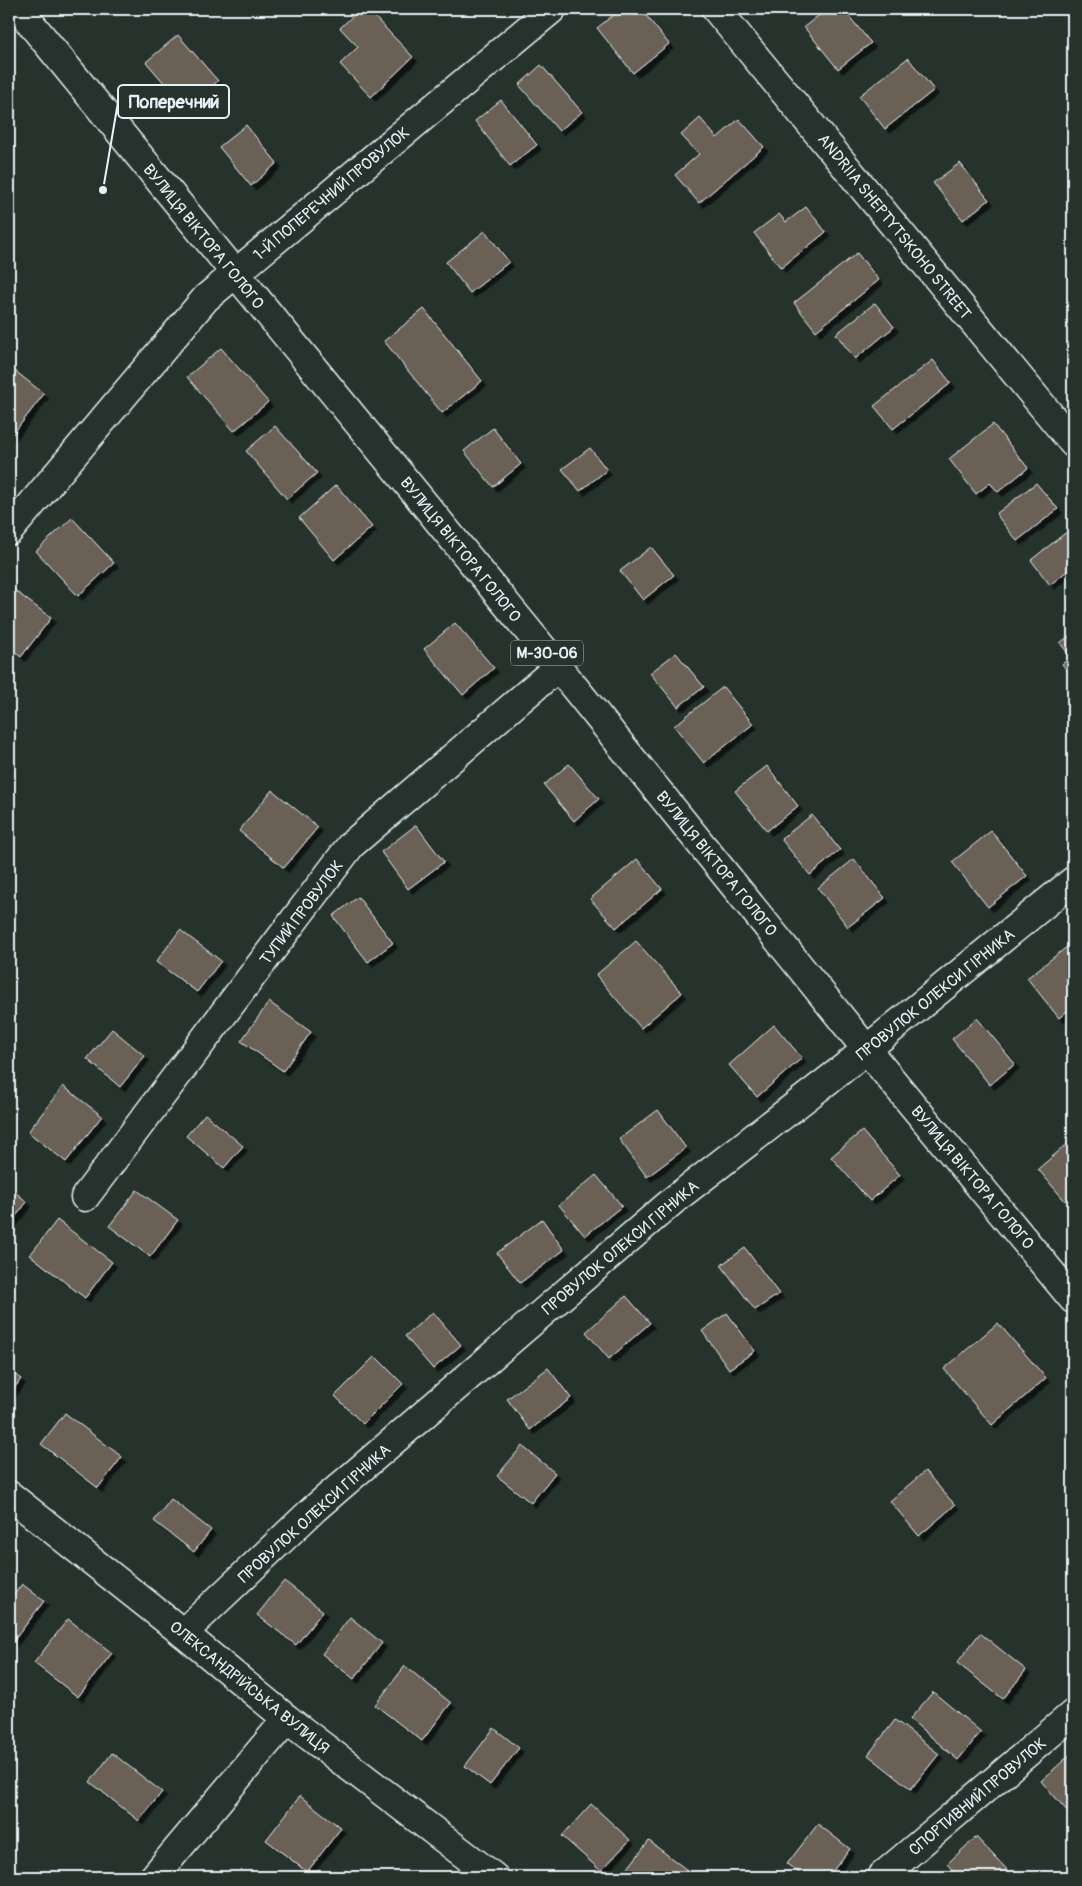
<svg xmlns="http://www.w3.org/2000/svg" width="1082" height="1886" font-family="Pangolin,sans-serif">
<defs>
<filter id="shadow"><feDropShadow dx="4.5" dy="4.5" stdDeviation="0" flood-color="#0009"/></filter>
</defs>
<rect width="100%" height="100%" fill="#26332d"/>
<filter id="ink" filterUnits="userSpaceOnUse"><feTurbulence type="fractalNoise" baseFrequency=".02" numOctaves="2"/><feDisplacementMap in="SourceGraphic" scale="10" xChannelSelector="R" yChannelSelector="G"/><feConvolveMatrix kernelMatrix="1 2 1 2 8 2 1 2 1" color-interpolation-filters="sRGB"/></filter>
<g filter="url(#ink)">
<g fill="#6b6056" stroke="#e8f1f8" filter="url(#shadow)">
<path d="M360,9H367L413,57L371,97L340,64L358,47L340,28Z"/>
<path d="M621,9H641L669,44L633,73L597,28Z"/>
<path d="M827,9H843L871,43L838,69L804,27Z"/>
<path d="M178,35L218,81L187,109L146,62Z"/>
<path d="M908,58L934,90L885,129L859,96Z"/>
<path d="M541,65L582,112L559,131L519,85Z"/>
<path d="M501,100L537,145L510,166L475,121Z"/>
<path d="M700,118L717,138L739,119L764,147L699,203L675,175L699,154L681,135Z"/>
<path d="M246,125L277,163L251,186L219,147Z"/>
<path d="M960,163L989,200L963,220L933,183Z"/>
<path d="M806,207L826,232L781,268L754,233L779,214L786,222Z"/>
<path d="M485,231L509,262L470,293L446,262Z"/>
<path d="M857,253L879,280L816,331L794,303Z"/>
<path d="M875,303L894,327L855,359L836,334Z"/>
<path d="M424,309L482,381L442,413L384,341Z"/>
<path d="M221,348L268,402L234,431L187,377Z"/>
<path d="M933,360L951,383L893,429L874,406Z"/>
<path d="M9,366L44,394L9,439Z"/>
<path d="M993,424L1028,468L998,492L990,483L976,494L949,459Z"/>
<path d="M275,426L317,473L287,499L246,451Z"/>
<path d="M493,428L521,464L493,487L464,451Z"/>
<path d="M590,448L607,470L580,491L562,469Z"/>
<path d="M1036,483L1058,509L1017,541L996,514Z"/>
<path d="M336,485L372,527L334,560L299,518Z"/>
<path d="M72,518L114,563L78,596L36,551Z"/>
<path d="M1073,527V566L1050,585L1031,560Z"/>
<path d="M651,547L674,575L643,600L620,571Z"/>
<path d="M9,586L51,618L21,657L9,647Z"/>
<path d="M455,623L494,668L463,695L424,649Z"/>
<path d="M1073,633V678L1062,664L1071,657L1060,643Z"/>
<path d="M676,653L704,687L678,707L650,673Z"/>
<path d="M723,687L753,724L704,763L674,726Z"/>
<path d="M569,764L599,799L574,821L544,785Z"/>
<path d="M767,766L798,806L767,831L735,791Z"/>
<path d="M272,790L318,827L284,868L239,831Z"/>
<path d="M812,815L840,850L810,875L781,839Z"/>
<path d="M416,825L444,862L408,889L381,852Z"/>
<path d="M991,831L1027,876L988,907L952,862Z"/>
<path d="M637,859L662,889L616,928L590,899Z"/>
<path d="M854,859L885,898L848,927L818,888Z"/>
<path d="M358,897L393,943L368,962L333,916Z"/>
<path d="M180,930L221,961L197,992L156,962Z"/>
<path d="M636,941L682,993L641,1028L596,975Z"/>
<path d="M1068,946L1073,952V1006L1059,1018L1027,978Z"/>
<path d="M269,1002L311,1032L283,1071L241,1041Z"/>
<path d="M977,1018L1015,1064L990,1085L952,1039Z"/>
<path d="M774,1025L802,1058L757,1097L729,1065Z"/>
<path d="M112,1029L145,1056L120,1087L87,1059Z"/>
<path d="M63,1086L102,1116L66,1162L28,1132Z"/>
<path d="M658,1110L686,1148L647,1177L619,1139Z"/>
<path d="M205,1114L243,1146L224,1168L186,1136Z"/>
<path d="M862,1131L900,1175L870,1201L831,1157Z"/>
<path d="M1073,1139V1194L1065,1201L1038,1169Z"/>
<path d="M596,1175L622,1206L585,1236L559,1205Z"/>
<path d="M9,1187L27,1202L9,1225Z"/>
<path d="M137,1190L178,1220L150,1257L109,1226Z"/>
<path d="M542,1219L564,1250L520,1283L497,1253Z"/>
<path d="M57,1220L112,1262L85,1298L30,1255Z"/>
<path d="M745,1248L779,1294L755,1310L721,1265Z"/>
<path d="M626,1296L650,1323L609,1359L586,1332Z"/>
<path d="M433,1312L461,1345L433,1369L405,1336Z"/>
<path d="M727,1313L755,1351L729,1369L702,1331Z"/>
<path d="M998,1323L1046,1378L992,1425L944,1369Z"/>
<path d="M375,1356L403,1384L363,1424L335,1396Z"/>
<path d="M548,1368L571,1398L530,1430L507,1399Z"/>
<path d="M9,1370L21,1379L9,1395Z"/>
<path d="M65,1413L122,1457L98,1488L41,1444Z"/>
<path d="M522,1446L555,1473L531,1503L497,1476Z"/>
<path d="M925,1471L955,1505L919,1536L890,1501Z"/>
<path d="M171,1499L211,1530L194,1552L154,1521Z"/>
<path d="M284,1581L323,1611L296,1645L257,1615Z"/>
<path d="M22,1584L44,1601L12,1643L9,1640V1590L14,1595Z"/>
<path d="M350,1617L382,1643L354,1679L322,1654Z"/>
<path d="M68,1619L112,1653L78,1697L34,1663Z"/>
<path d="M980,1633L1026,1670L1003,1699L957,1663Z"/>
<path d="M405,1666L451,1703L422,1741L375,1705Z"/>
<path d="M933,1692L981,1732L958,1760L910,1719Z"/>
<path d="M895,1720L939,1754L911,1789L868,1755Z"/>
<path d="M494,1728L519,1748L490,1785L465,1766Z"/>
<path d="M1073,1752V1809L1069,1813L1041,1781Z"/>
<path d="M112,1753L162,1792L139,1821L90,1782Z"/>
<path d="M300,1796L341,1828L307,1872L266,1840Z"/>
<path d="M591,1804L630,1840L601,1871L562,1836Z"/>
<path d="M818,1824L850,1849L828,1877H804L787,1864Z"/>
<path d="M976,1837L1014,1877H959L947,1864Z"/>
<path d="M649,1841L692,1874L690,1877H621Z"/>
</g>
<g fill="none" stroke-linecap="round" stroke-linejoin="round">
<defs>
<g id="minor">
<path d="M716,9L1073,443"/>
<path d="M9,531L206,298L552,9"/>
<path d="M85,1197L351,845L558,667"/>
<path d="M9,1495L183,1633L287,1719L494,1877"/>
<path d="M183,1633L314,1509L675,1199L840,1071L1073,881"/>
<path d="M154,1877L287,1719"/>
<path d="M881,1877L1073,1714"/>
</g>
<path id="major" d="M19,9L558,667L867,1050L1073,1299"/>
</defs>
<use href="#minor" stroke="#e8f1f8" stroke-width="31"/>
<use href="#major" stroke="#e8f1f8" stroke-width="31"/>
<use href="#minor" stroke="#26332d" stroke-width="28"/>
<use href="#major" stroke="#26332d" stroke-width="28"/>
</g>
</g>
<g text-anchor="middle" stroke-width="5" stroke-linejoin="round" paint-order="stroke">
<rect fill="#26332d" stroke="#aeb8bb" stroke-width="1" x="511" y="640.5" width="72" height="25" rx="4"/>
<g font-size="15" font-weight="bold" fill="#e8f1f8">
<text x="547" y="658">М-30-06</text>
</g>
<g font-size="16" fill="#e8f1f8" stroke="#26332d">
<text transform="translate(331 193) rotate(-40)" y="6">1-Й ПОПЕРЕЧНИЙ ПРОВУЛОК</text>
<text transform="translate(895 226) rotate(51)" y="6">ANDRIIA SHEPTYTSKOHO STREET</text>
<text transform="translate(204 236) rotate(51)" y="6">ВУЛИЦЯ ВІКТОРА ГОЛОГО</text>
<text transform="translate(461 549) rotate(51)" y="6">ВУЛИЦЯ ВІКТОРА ГОЛОГО</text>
<text transform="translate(717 863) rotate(51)" y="6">ВУЛИЦЯ ВІКТОРА ГОЛОГО</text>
<text transform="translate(301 912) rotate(-53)" y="6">ТУПИЙ ПРОВУЛОК</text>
<text transform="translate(935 994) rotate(-39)" y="6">ПРОВУЛОК ОЛЕКСИ ГІРНИКА</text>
<text transform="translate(973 1177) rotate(50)" y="6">ВУЛИЦЯ ВІКТОРА ГОЛОГО</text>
<text transform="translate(620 1247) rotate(-40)" y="6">ПРОВУЛОК ОЛЕКСИ ГІРНИКА</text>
<text transform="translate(314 1513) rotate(-42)" y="6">ПРОВУЛОК ОЛЕКСИ ГІРНИКА</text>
<text transform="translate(250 1687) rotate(39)" y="6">ОЛЕКСАНДРІЙСЬКА ВУЛИЦЯ</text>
<text transform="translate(977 1796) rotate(-40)" y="6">СПОРТИВНИЙ ПРОВУЛОК</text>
</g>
</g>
<path fill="none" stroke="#e8f1f8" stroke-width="2" d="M103 190L118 102"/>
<circle fill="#e8f1f8" stroke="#26332d" stroke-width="2" cx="103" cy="190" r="5"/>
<rect fill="#26332d" stroke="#e8f1f8" stroke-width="2" x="118" y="85" width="111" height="33" rx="5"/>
<g font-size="18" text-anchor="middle" font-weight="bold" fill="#e8f1f8">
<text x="174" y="108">Поперечний</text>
</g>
<rect width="1082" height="1886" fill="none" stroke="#26332d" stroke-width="30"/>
<rect x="15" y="15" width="1052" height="1856" fill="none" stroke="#e8f1f8" stroke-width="2" filter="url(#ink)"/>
</svg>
